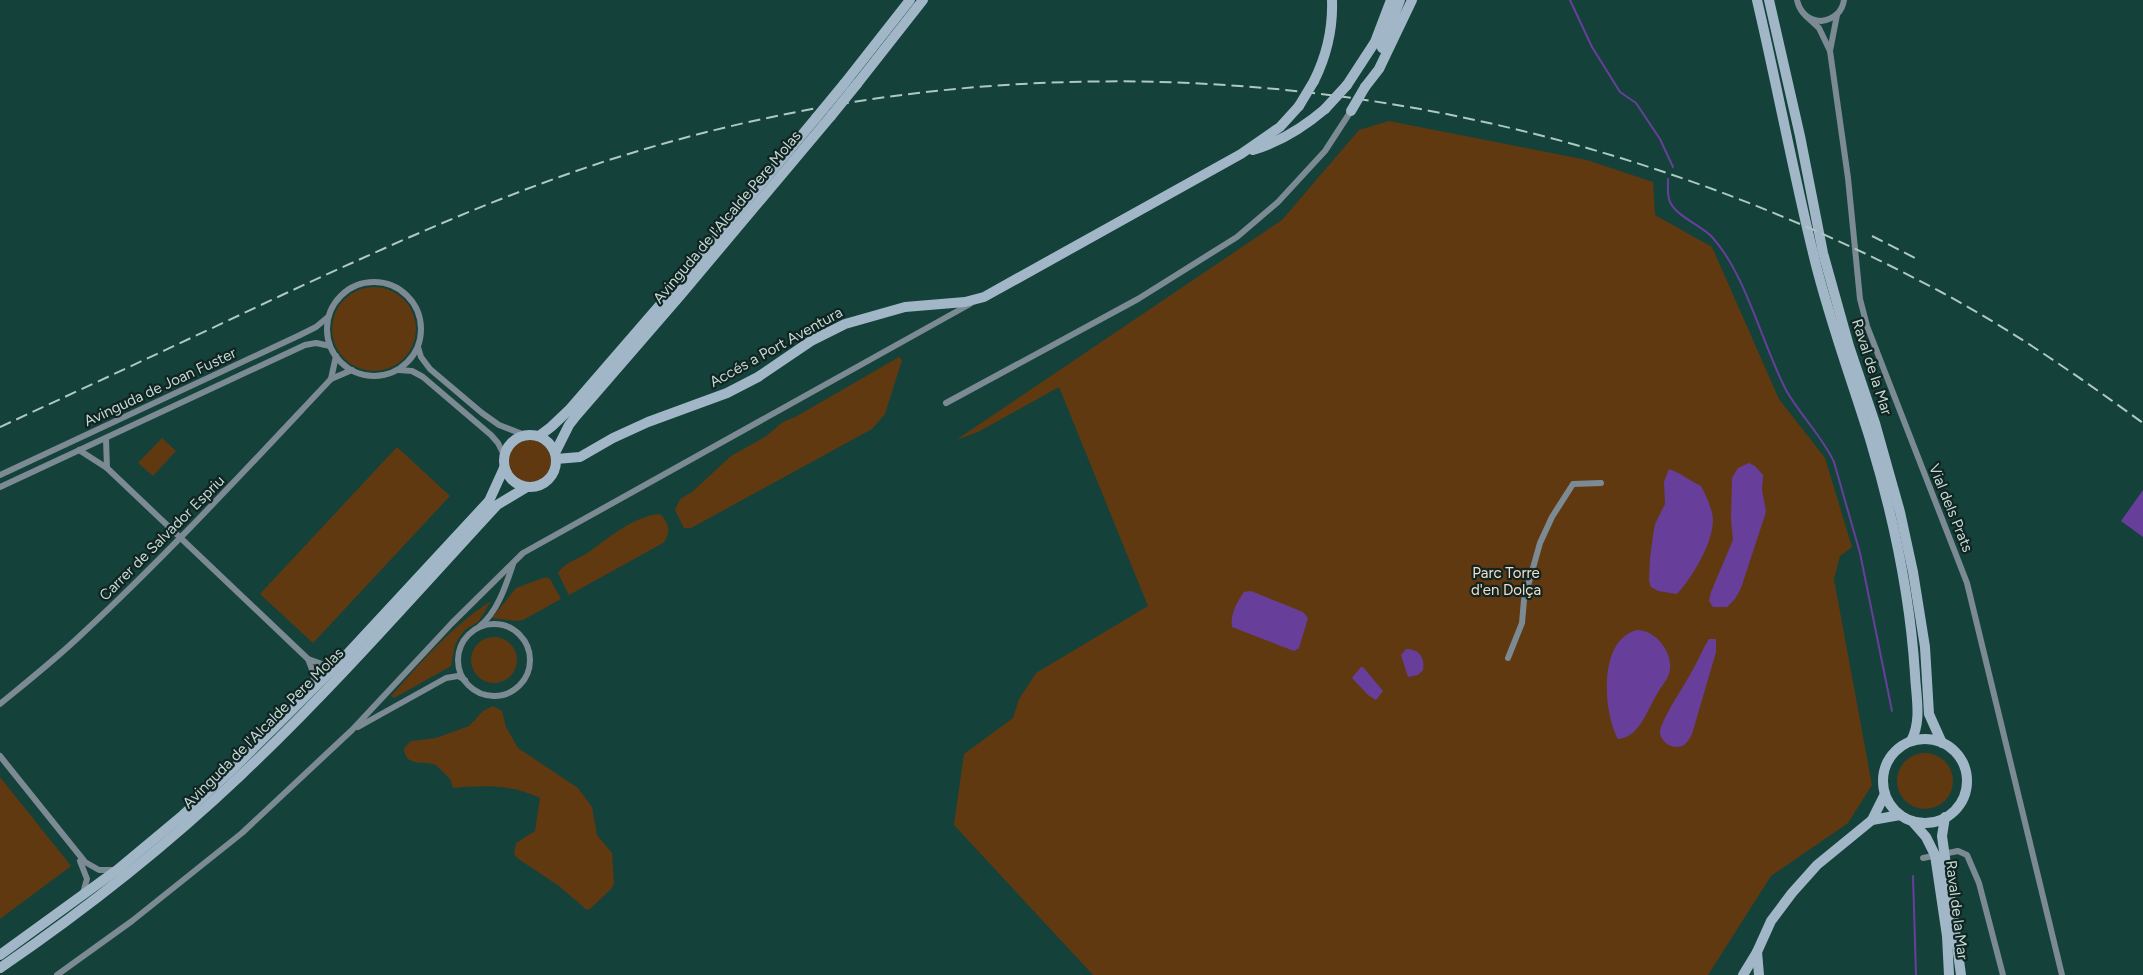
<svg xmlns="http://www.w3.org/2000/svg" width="2143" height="975" font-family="Figtree,sans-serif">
<rect width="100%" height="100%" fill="#14413a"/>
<g fill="#613911">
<path d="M1389,121L1587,160L1653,182L1655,215L1712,247L1779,399L1825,458L1852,547L1840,556L1834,579L1872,785L1848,823L1771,876L1708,975H1093L954,825L964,754L1013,718L1019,699L1036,673L1148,606L1059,387L978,432L956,440L1282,220L1359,130Z"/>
<circle cx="374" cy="329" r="42"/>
<path d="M899,357L902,360L885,414L872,429L691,528H684L675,510L680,499L692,492L731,456L765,437L783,422L797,416Z"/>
<path d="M162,438L176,451L153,476L138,463Z"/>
<circle cx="530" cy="461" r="21"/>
<path d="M397,447L450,496L313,643L260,594Z"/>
<path d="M660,514C669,523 672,532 663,543L569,595L558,573C565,562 579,559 589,552C608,538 636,515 660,514Z"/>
<path d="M546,577L550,579L561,599L523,620L515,621L492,618L516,588Z"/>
<path d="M491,601L479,621L465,630L460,636L455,645L451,666L394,698L391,696C422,661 452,626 491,601Z"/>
<circle cx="494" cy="660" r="23"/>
<path d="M493,706L502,711L506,727L518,748L578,788L592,807L597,835L612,853L614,883L612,888L591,908L587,910L559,886L517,858L514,854L516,843L535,831L540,798C512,784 483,785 453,788L450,779L436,765C423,760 405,768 404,748L411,741L436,738L469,726L483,711Z"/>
<circle cx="1925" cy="781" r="28"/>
<path d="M0,777L71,866L0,919Z"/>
</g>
<g fill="#673f9b">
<path d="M1749,463L1755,466L1763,475L1762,490L1766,512L1741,588L1735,599L1727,607H1713L1709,601L1711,592L1733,540L1731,519L1732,478L1738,468Z"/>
<path d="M1669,469C1681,473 1690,481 1701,486C1705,494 1710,504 1712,513C1718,536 1692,578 1677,594L1658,591L1651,587L1649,581L1650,558L1653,536L1655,524L1665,504L1664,482Z"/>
<path d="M2143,490V537L2121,521Z"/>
<path d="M1251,591L1303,612L1308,618L1299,648L1294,651L1232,627C1230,614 1237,602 1244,592Z"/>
<path d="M1637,630C1655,630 1672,651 1670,669C1669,679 1661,686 1657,694C1647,710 1640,737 1618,739C1603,710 1598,640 1637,630Z"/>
<path d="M1709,639H1716V652L1692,734C1690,738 1687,743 1684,745C1672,752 1656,739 1661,727C1669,707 1681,691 1691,673C1698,661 1702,650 1709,639Z"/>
<path d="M1406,649C1419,649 1425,657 1423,670L1418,675L1408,677L1401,655Z"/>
<path d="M1361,667H1363L1383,691L1376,700L1368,695L1352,678Z"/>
</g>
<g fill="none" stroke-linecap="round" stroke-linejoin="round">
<g stroke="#673f9b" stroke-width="2">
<path d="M1570,0L1592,47L1620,92L1636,103L1660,139L1673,167"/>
<path d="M1668,179C1668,186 1667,196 1670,202C1676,216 1702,226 1712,237C1746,274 1762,344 1786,390C1800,415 1822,436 1834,462L1860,553L1892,711"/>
<path d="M1913,876L1916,975"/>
</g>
<g stroke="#7c8a94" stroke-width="6">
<path d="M1797,0C1800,13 1808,20 1821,21C1834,19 1842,13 1844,0"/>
<path d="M1806,16L1819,28L1830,51L1837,15"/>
<path d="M1830,51L1848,178L1860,299L1867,326L1967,583L2062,975"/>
<circle cx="374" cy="329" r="47"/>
<path d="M418,347L421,357L430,369L482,413L499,425L525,435"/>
<path d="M399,370L412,371L423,377L491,435L498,443L504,455"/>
<path d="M331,379L336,356"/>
<path d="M946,403L1138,299L1237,237L1278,202L1325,151L1351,111"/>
<path d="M79,450L107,468L106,439"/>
<path d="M107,468L308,659"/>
<path d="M0,475L300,335L316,327L328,317"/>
<path d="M0,487L305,345L316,343L330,346"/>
<circle cx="494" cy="660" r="36"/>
<path d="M480,626C498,611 506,585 513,564"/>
<path d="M1508,658L1522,623L1524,600L1540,543L1552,517L1573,484L1601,483"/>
<path d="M315,687L313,672L308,659L322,664L338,663"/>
<path d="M0,704C28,681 57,658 83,633C170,552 250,465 331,379L352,370"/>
<path d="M358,727L446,678L458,676L465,680"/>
<path d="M0,756L85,862L99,870H114"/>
<path d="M1923,858L1958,851L1967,855L1979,883L2003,975"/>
<path d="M80,861L87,879L83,893"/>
<path d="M57,975L132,921L242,833L352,730L452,623L523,553L970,304"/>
</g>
<g stroke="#a1b7c8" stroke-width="10">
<path d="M1757,0C1777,85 1793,172 1814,257C1829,319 1851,378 1870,439C1893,515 1910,595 1915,674C1916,697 1922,721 1911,741"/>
<path d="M1769,0L1800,136L1823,253L1849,346L1875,423L1900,512L1913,572L1925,647L1929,714L1942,743"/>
<path d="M1382,48L1400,0"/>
<path d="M1314,81C1327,55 1333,29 1332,0"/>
<path d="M844,84L910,0"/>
<path d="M857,84L923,0"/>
<path d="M1347,85L1375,42L1391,0"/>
<path d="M1365,87L1379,69L1412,0"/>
<path d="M1253,150C1280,142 1304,127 1325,109"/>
<circle cx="530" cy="461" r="26"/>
<path d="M539,436L551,427L569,410L672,291L816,118"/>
<path d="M555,453L569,425L576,416L679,297L831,116"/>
<path d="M556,459L580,457L613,438L648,422L727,393L758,377L811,341L845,324L905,307L965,302L984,297L1241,154L1280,127L1299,106"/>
<circle cx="1925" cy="781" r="42"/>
<path d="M1945,817L1942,836L1961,975"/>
<path d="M1872,820L1885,794"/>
<path d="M1912,821L1926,837L1935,855L1947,936L1949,975"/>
<path d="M1757,952L1759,975"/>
<path d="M0,955L117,870L183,815L236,766L339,663L489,501L504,468"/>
<path d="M0,968C85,910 166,846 241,775C331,690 413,596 497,505L527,487"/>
<path d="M1743,975L1757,952L1771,921L1792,893L1817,865L1872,820L1900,815"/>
</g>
<g stroke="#aec8c2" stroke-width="2" stroke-dasharray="12 6" stroke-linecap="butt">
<path d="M1872,236L1915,258"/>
<path d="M0,427C93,384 187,340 280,296C388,246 495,197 609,160C1054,18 1531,72 1941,292C2012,330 2078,376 2143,423"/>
</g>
<g stroke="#a1b7c8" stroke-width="10">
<path d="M1299,106L1314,81"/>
<path d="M1325,109L1347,85"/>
<path d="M1351,111L1365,87"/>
<path d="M831,116L857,84"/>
<path d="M816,118L844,84"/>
</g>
</g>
<g text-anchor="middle" stroke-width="4.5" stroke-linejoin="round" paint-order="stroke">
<g font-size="15" fill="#c2d9d4" stroke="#112421">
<text transform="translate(727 217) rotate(-50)" y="5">Avinguda de l'Alcalde Pere Molas</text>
<text transform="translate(776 347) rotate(-29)" y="5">Accés a Port Aventura</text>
<text transform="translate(1872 367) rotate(72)" y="5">Raval de la Mar</text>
<text transform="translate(160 387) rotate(-25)" y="5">Avinguda de Joan Fuster</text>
<text transform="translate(1951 508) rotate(68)" y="5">Vial dels Prats</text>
<text transform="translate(162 538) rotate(-45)" y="5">Carrer de Salvador Espriu</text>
<text transform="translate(263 728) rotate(-45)" y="5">Avinguda de l'Alcalde Pere Molas</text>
<text transform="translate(1957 910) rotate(83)" y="5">Raval de la Mar</text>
</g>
<g font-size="15" fill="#f4decb" stroke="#112421">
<text x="1506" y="578">Parc Torre<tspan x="1506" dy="17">d'en Dolça</tspan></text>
</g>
</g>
</svg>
